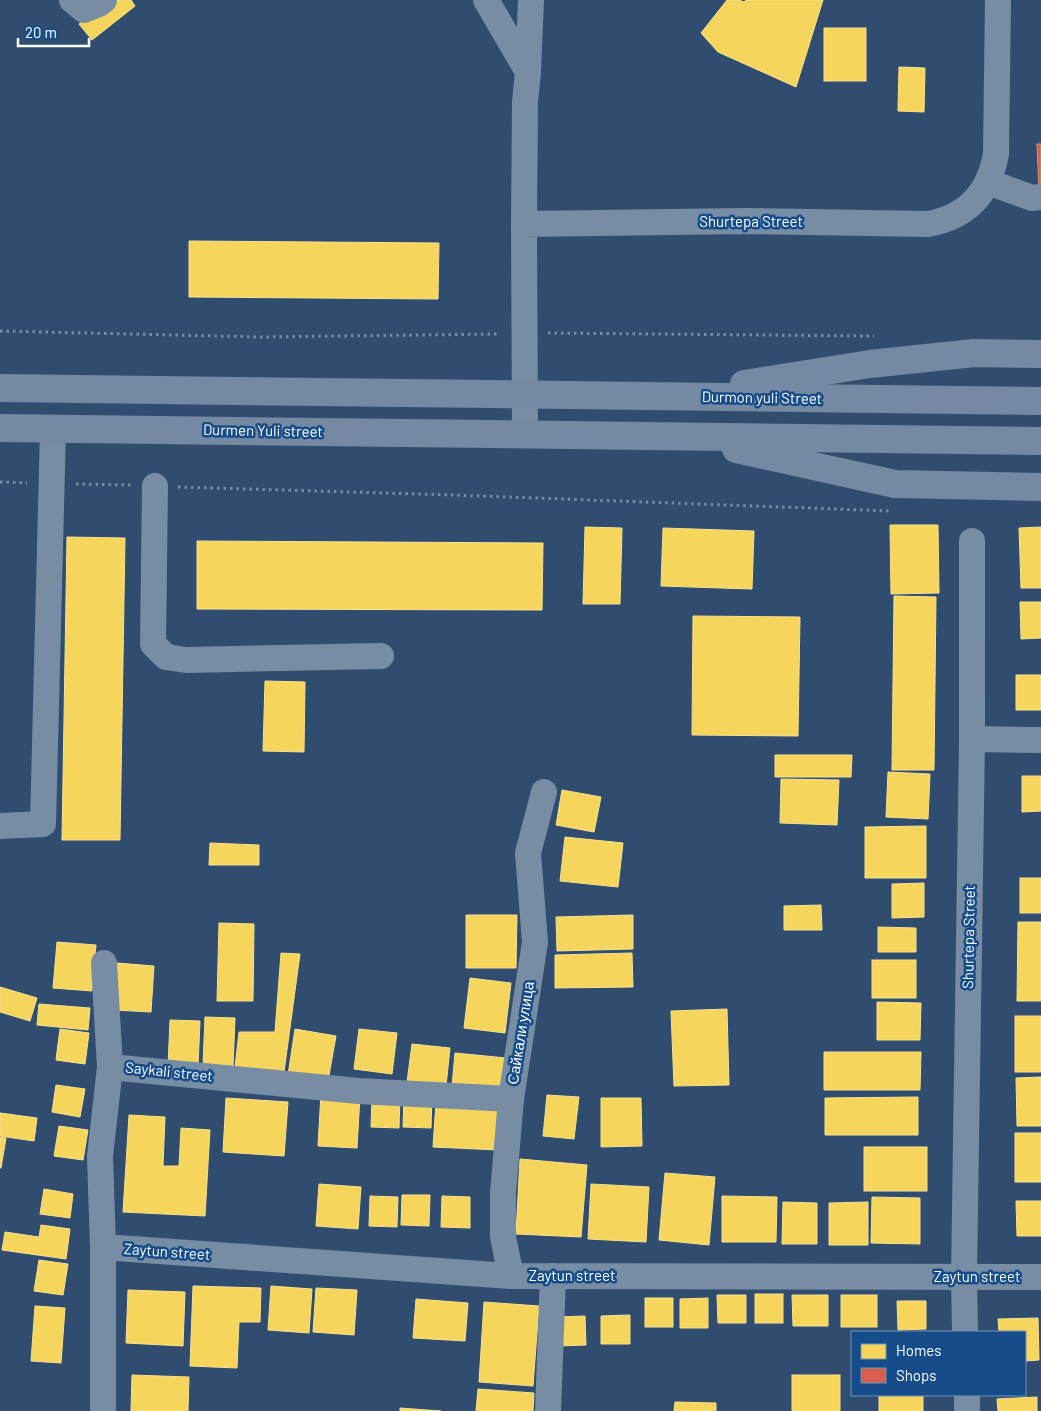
<svg xmlns="http://www.w3.org/2000/svg" width="1041" height="1411" font-family="Barlow,sans-serif">
<rect width="100%" height="100%" fill="#304d6f"/>
<g fill="#f6d55c" stroke="#f9e28d">
<path d="M109,0H131L135,6L92,40L79,24Z"/>
<path d="M727,0H739L744,2L746,0H823L796,87L718,52L701,33Z"/>
<rect x="824" y="28" width="42" height="53"/>
<path d="M899,67L925,68L924,112L898,111Z"/>
<path d="M189,241L439,243L438,299L189,297Z"/>
<path d="M890,525H938L939,593L891,594Z"/>
<path d="M585,527L622,528L620,604H583Z"/>
<path d="M1041,527V588H1021L1019,528Z"/>
<path d="M663,528L754,531L752,589L661,586Z"/>
<path d="M67,537L125,538L120,840H62Z"/>
<path d="M197,541L543,543L542,610L197,609Z"/>
<path d="M894,596L936,597L934,770H892Z"/>
<path d="M1020,602H1041V638L1021,639Z"/>
<path d="M693,616L800,617L798,736L692,735Z"/>
<rect x="1016" y="675" width="25" height="35"/>
<path d="M265,681L305,682L304,752L263,751Z"/>
<path d="M775,755H852L851,777H775Z"/>
<path d="M888,772L930,774L928,819L886,817Z"/>
<path d="M1022,776H1041V811L1022,812Z"/>
<path d="M781,779L839,780L837,825L780,823Z"/>
<path d="M562,790L601,797L594,832L556,825Z"/>
<path d="M926,826V878H865V827Z"/>
<path d="M565,837L623,843L618,887L560,881Z"/>
<path d="M210,843L259,845V865H209Z"/>
<rect x="1020" y="878" width="21" height="35"/>
<path d="M924,883V917L892,918V884Z"/>
<path d="M821,905L822,930H784V906Z"/>
<path d="M466,915H517L516,968H466Z"/>
<path d="M633,915V949L557,951L556,917Z"/>
<path d="M1018,922H1041V1001H1017Z"/>
<path d="M219,923L254,924L253,1001H217Z"/>
<path d="M878,927L916,928V952H878Z"/>
<path d="M57,942L96,945L92,991L53,988Z"/>
<path d="M281,953L300,954L284,1072L235,1067L239,1032H275Z"/>
<path d="M632,953L633,987L555,988V955Z"/>
<rect x="872" y="960" width="44" height="38"/>
<path d="M117,963L154,966L151,1012L114,1010Z"/>
<path d="M470,978L511,983L505,1033L464,1028Z"/>
<path d="M0,987L37,998L30,1021L0,1012Z"/>
<path d="M877,1002L921,1003L920,1040H877Z"/>
<path d="M39,1004L90,1008L88,1030L37,1025Z"/>
<path d="M727,1009L729,1085L674,1086L671,1011Z"/>
<rect x="1015" y="1016" width="26" height="56"/>
<path d="M205,1017L235,1018L233,1067L203,1066Z"/>
<path d="M170,1020L200,1021L198,1067L168,1066Z"/>
<path d="M60,1029L89,1033L85,1064L56,1060Z"/>
<path d="M295,1029L336,1036L328,1081L288,1075Z"/>
<path d="M359,1029L397,1033L392,1074L354,1069Z"/>
<path d="M412,1044L450,1048L446,1086L407,1082Z"/>
<path d="M824,1052H921L920,1090H824Z"/>
<path d="M455,1053L506,1058L502,1091L452,1086Z"/>
<path d="M1041,1077V1126H1017L1016,1078Z"/>
<path d="M56,1085L85,1089L80,1117L52,1112Z"/>
<path d="M321,1093L360,1095L357,1148L318,1146Z"/>
<path d="M547,1095L579,1097L574,1139L543,1136Z"/>
<path d="M404,1096L432,1097L431,1128L403,1127Z"/>
<path d="M372,1097H400L399,1128L371,1127Z"/>
<path d="M918,1097V1135H825V1098Z"/>
<path d="M226,1098L288,1102L284,1156L223,1152Z"/>
<path d="M601,1098H641L642,1146L601,1147Z"/>
<path d="M436,1102L501,1106L498,1150L433,1147Z"/>
<path d="M0,1113L37,1118L34,1141L0,1136Z"/>
<path d="M129,1115L165,1117L163,1166H179L181,1128L210,1130L205,1216L123,1212Z"/>
<path d="M59,1126L88,1130L83,1160L54,1156Z"/>
<rect x="1015" y="1133" width="26" height="49"/>
<path d="M0,1137L6,1138L1,1168H0Z"/>
<rect x="864" y="1147" width="63" height="44"/>
<path d="M520,1159L587,1165L581,1237L516,1234Z"/>
<path d="M665,1173L715,1177L709,1245L659,1240Z"/>
<path d="M319,1184L361,1187L358,1229L316,1226Z"/>
<path d="M591,1184L649,1187L646,1242L588,1239Z"/>
<path d="M44,1189L73,1194L70,1218L40,1214Z"/>
<path d="M402,1195H430L429,1226L401,1225Z"/>
<path d="M370,1196L398,1197L397,1227L369,1226Z"/>
<path d="M442,1196L470,1197V1228L441,1227Z"/>
<path d="M722,1196L777,1197L776,1242H722Z"/>
<path d="M872,1197L920,1198V1244L871,1243Z"/>
<path d="M1016,1201H1041V1236H1017Z"/>
<path d="M783,1202L817,1203V1244H782Z"/>
<path d="M868,1202V1245H829V1203Z"/>
<path d="M41,1225L70,1229L66,1259L2,1250L5,1232L39,1237Z"/>
<path d="M39,1260L68,1264L63,1295L34,1291Z"/>
<path d="M193,1286L261,1288L260,1322H239L237,1368L190,1366Z"/>
<path d="M271,1286L312,1289L309,1333L268,1330Z"/>
<path d="M316,1288L357,1290L354,1335L313,1332Z"/>
<path d="M128,1290L185,1292L183,1346L126,1343Z"/>
<rect x="755" y="1294" width="28" height="29"/>
<path d="M717,1295H746V1323H718Z"/>
<path d="M792,1295H828V1326H793Z"/>
<rect x="841" y="1295" width="36" height="32"/>
<rect x="645" y="1298" width="28" height="29"/>
<path d="M708,1298V1328H680V1299Z"/>
<path d="M416,1299L468,1303L465,1341L413,1338Z"/>
<path d="M897,1301H926V1329L898,1330Z"/>
<path d="M484,1302L539,1306L533,1386L479,1382Z"/>
<path d="M35,1306L65,1308L61,1363L31,1361Z"/>
<path d="M630,1315V1344H601V1316Z"/>
<path d="M585,1316L586,1345L557,1346V1317Z"/>
<path d="M1038,1318L1039,1360L1025,1361V1332H999L998,1319Z"/>
<path d="M132,1375L189,1377L188,1411H131Z"/>
<rect x="792" y="1375" width="48" height="36"/>
<path d="M478,1389L534,1393L533,1411H476Z"/>
<rect x="879" y="1395" width="44" height="16"/>
<path d="M1037,1397V1411H998L997,1399Z"/>
<path d="M675,1402L716,1403V1411H674Z"/>
<path d="M400,1408L441,1411H400Z"/>
</g>
<path fill="#d6604d" stroke="#e29082" d="M1037,144H1041V190L1039,191Z"/>
<g fill="none" stroke-linecap="round" stroke-linejoin="round">
<g stroke="#778da4" stroke-width="3" stroke-dasharray="2.5 4" stroke-linecap="butt">
<path d="M0,331L261,337L499,334"/>
<path d="M548,333L874,336"/>
<path d="M0,482L27,483"/>
<path d="M76,484L132,485"/>
<path d="M178,487L453,495L891,511"/>
</g>
<g stroke="#778da4" stroke-width="26">
<path d="M72,0L84,10L99,4L104,0"/>
<path d="M486,0L528,72"/>
<path d="M988,182L1032,198L1041,197"/>
<path d="M524,224L525,102L528,72L531,0"/>
<path d="M525,434L524,224L745,221L928,224C967,217 989,193 996,154L998,0"/>
<path d="M155,486L153,644L166,657L186,660L381,656"/>
<path d="M972,739L1041,740"/>
<path d="M0,826L43,824L53,429"/>
<path d="M110,1067L359,1091L511,1099"/>
<path d="M103,1247L511,1276L1041,1277"/>
<path d="M511,1276L503,1237V1193L511,1099L535,942L528,853L544,792"/>
<path d="M965,1332L964,1278L972,739V541"/>
<path d="M967,1395V1411"/>
<path d="M103,1411V1247L100,1156L110,1067L104,963"/>
<path d="M548,1411L553,1276"/>
</g>
<g stroke="#7689a2" stroke-width="28">
<path d="M744,384L870,364L974,353L1041,354"/>
<path d="M0,388L1041,401"/>
<path d="M0,428L1041,441"/>
<path d="M736,449L895,484L1041,487"/>
</g>
</g>
<g text-anchor="middle" stroke-width="5" stroke-linejoin="round" paint-order="stroke">
<g font-size="15" fill="#fff" stroke="#164c89">
<text x="751" y="227">Shurtepa Street</text>
<text transform="translate(762 398) rotate(1)" y="5">Durmon yuli Street</text>
<text transform="translate(263 431) rotate(1)" y="5">Durmen Yuli street</text>
<text transform="translate(969 937) rotate(-89)" y="5">Shurtepa Street</text>
<text transform="translate(521 1033) rotate(-81)" y="5">Сайкали улица</text>
<text transform="translate(169 1072) rotate(6)" y="5">Saykali street</text>
<text transform="translate(167 1252) rotate(4)" y="5">Zaytun street</text>
<text x="572" y="1281">Zaytun street</text>
<text x="977" y="1282">Zaytun street</text>
</g>
</g>
<rect x="851" y="1331" width="175" height="65" fill="#164c89" stroke="#7394b8"/>
<rect x="861" y="1344" width="25" height="15" fill="#f6d55c" stroke="#7394b8"/>
<text x="896" y="1356" font-size="15" fill="#ffffff">Homes</text>
<rect x="861" y="1368" width="25" height="15" fill="#d6604d" stroke="#7394b8"/>
<text x="896" y="1381" font-size="15" fill="#ffffff">Shops</text>
<path d="M18 38v8h71v-8" fill="none" stroke="#ffffff" stroke-width="2.5"/>
<text x="25" y="38" font-size="15" fill="#ffffff" stroke="#164c89" stroke-width="4" paint-order="stroke">20 m</text>
</svg>
